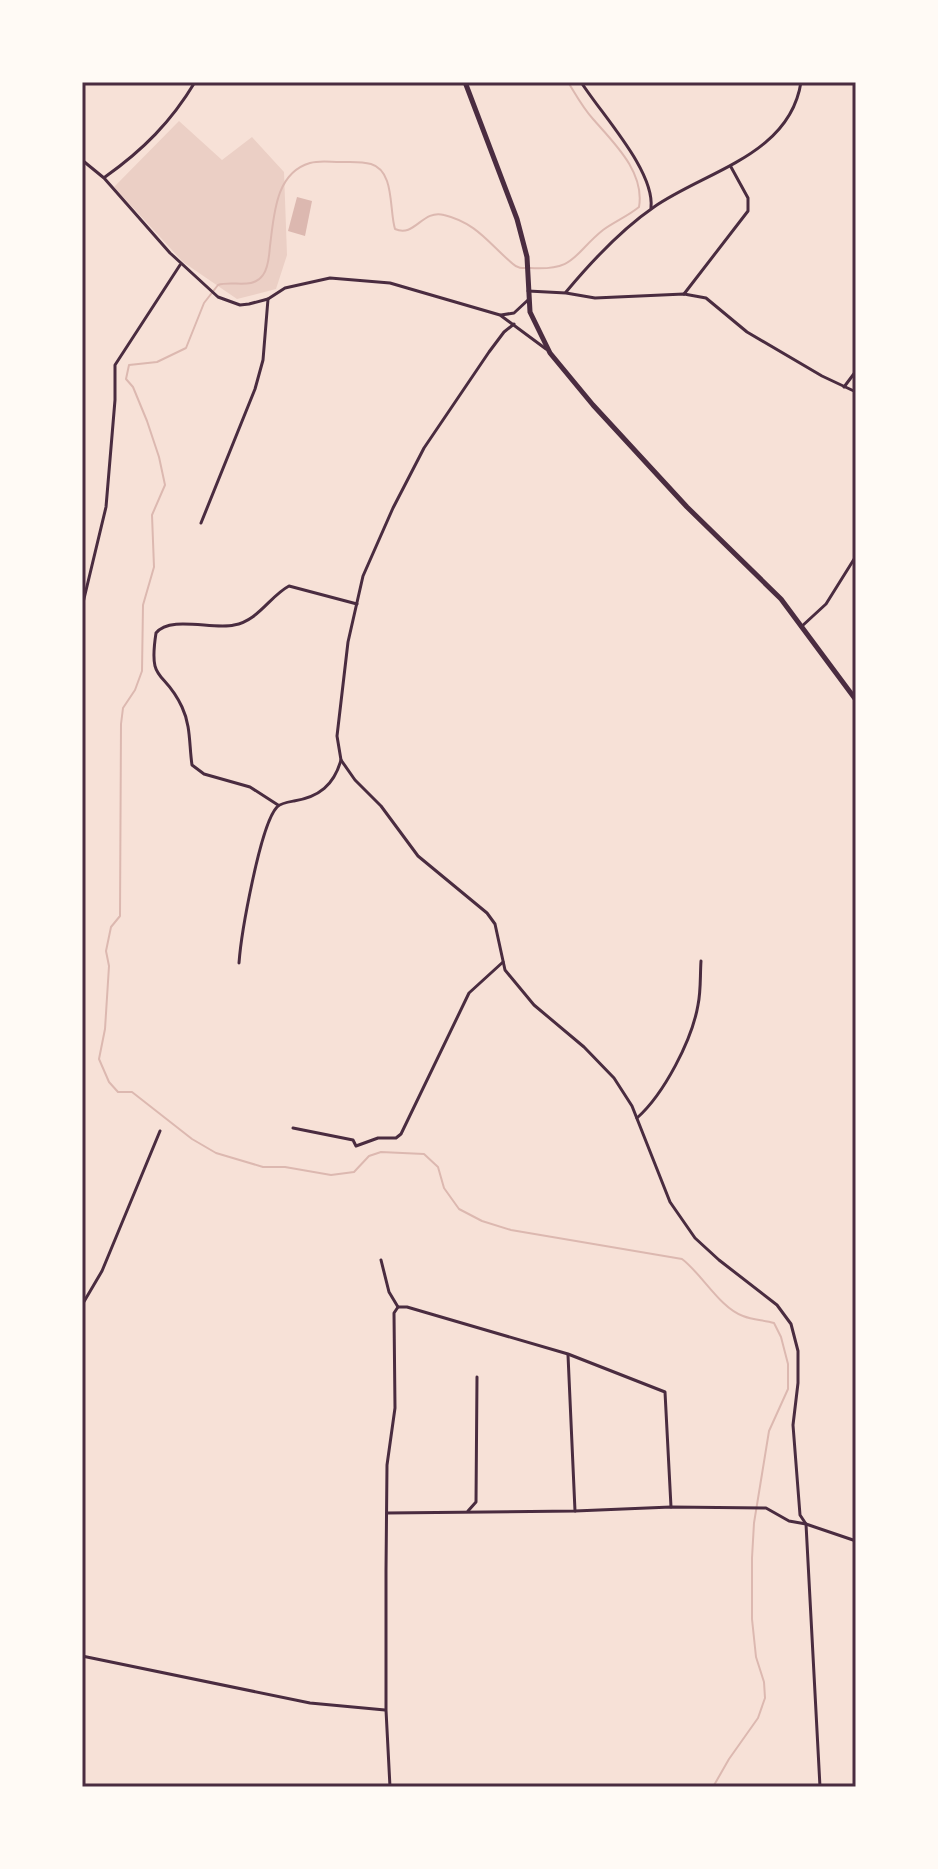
<svg xmlns="http://www.w3.org/2000/svg" width="938" height="1869" font-family="'Exo 2',sans-serif">
<rect width="100%" height="100%" fill="#f7e1d7"/>
<path fill="#ebcfc5" d="M179,121L222,160L252,137L284,172L287,255L276,289L237,299L183,262L114,187Z"/>
<path fill="#dcb8b0" d="M297,197L312,201L305,236L288,231Z"/>
<g fill="none" stroke-linecap="round" stroke-linejoin="round">
<path stroke="#dcb8b0" stroke-width="2" d="M568,82C576,95 583,108 593,119C614,143 645,172 639,207C628,216 614,222 603,230C573,254 576,271 530,268C524,268 518,269 513,264C489,244 477,223 444,215C422,209 415,238 395,229C389,210 395,171 371,164C361,161 350,162 340,162C330,162 320,160 310,163C275,173 274,216 270,246C269,255 269,267 263,275C253,290 232,280 218,285L204,303L186,348L157,362L129,365L126,379L133,387L147,421L159,457L165,485L152,515L154,567L143,605L142,671L135,690L123,708L121,724L120,916L111,927L106,951L109,966L105,1029L99,1059L109,1082L118,1092H132L192,1139L216,1153L263,1167H285L331,1175L354,1172L369,1156L381,1152L424,1154L438,1167L444,1188L459,1209L482,1221L511,1230L682,1259C702,1274 720,1308 743,1316C753,1320 764,1320 774,1323L781,1337L788,1364V1389L769,1431L754,1523L752,1558V1619L756,1657L764,1682L765,1698L758,1718L729,1759L713,1787"/>
<g stroke="#4a2c40" stroke-width="3">
<path d="M581,82C602,115 655,171 651,208"/>
<path d="M82,160L104,178L170,253L218,297L240,305L249,304L268,299L285,288L330,278L390,283L500,315L546,349"/>
<path d="M105,177C143,150 171,122 195,82"/>
<path d="M528,291L566,293L595,298L684,294L706,298L747,332L822,376L856,392"/>
<path d="M566,292C591,262 622,229 654,207C706,171 790,155 801,82"/>
<path d="M684,294L748,211V198L731,167"/>
<path d="M501,315L514,313L528,300"/>
<path d="M514,324L504,332L489,352L424,448L393,508L363,576L348,642L337,736L341,760L355,780L381,806L418,856L487,913L495,924L505,970L534,1005L584,1047L614,1078L632,1106L670,1202L695,1238L719,1260L777,1305L791,1324L798,1351V1383L793,1425L800,1515L806,1524L820,1787"/>
<path d="M844,387L856,371"/>
<path d="M201,523L255,389L263,360L268,299"/>
<path d="M82,607L106,507L115,400V365L180,265"/>
<path d="M801,627L826,604L856,556"/>
<path d="M82,758L83,779"/>
<path d="M278,805L250,787L204,774L192,765C189,745 191,726 182,707C164,668 148,685 156,633C170,615 213,630 234,625C258,621 270,596 289,586L357,604"/>
<path d="M239,963C241,935 260,825 277,807C281,803 288,802 294,801C319,797 334,785 341,760"/>
<path d="M637,1118C664,1094 692,1040 698,1005C701,991 700,976 701,961"/>
<path d="M293,1128L353,1140L356,1146L378,1138H396L401,1134L469,993L503,962"/>
<path d="M381,1260L389,1292L398,1307"/>
<path d="M82,1305L102,1271L160,1131"/>
<path d="M568,1355L575,1511"/>
<path d="M468,1511L476,1502L477,1377"/>
<path d="M387,1513L575,1511L671,1507L766,1508L789,1521L806,1524L856,1541"/>
<path d="M82,1656L310,1703L385,1710"/>
<path d="M390,1787L386,1710V1570L387,1465L395,1408L394,1313L398,1307H407L568,1354L665,1392L671,1507"/>
</g>
<path stroke="#4a2c40" stroke-width="5" d="M465,82L517,219L527,257L530,312L550,353L593,405L687,507L781,599L856,700"/>
</g>
<rect width="938" height="1869" fill="none" stroke="#fffaf5" stroke-width="168"/>
<rect x="84" y="84" width="770" height="1701" fill="none" stroke="#4a2c40" stroke-width="3"/>
</svg>
